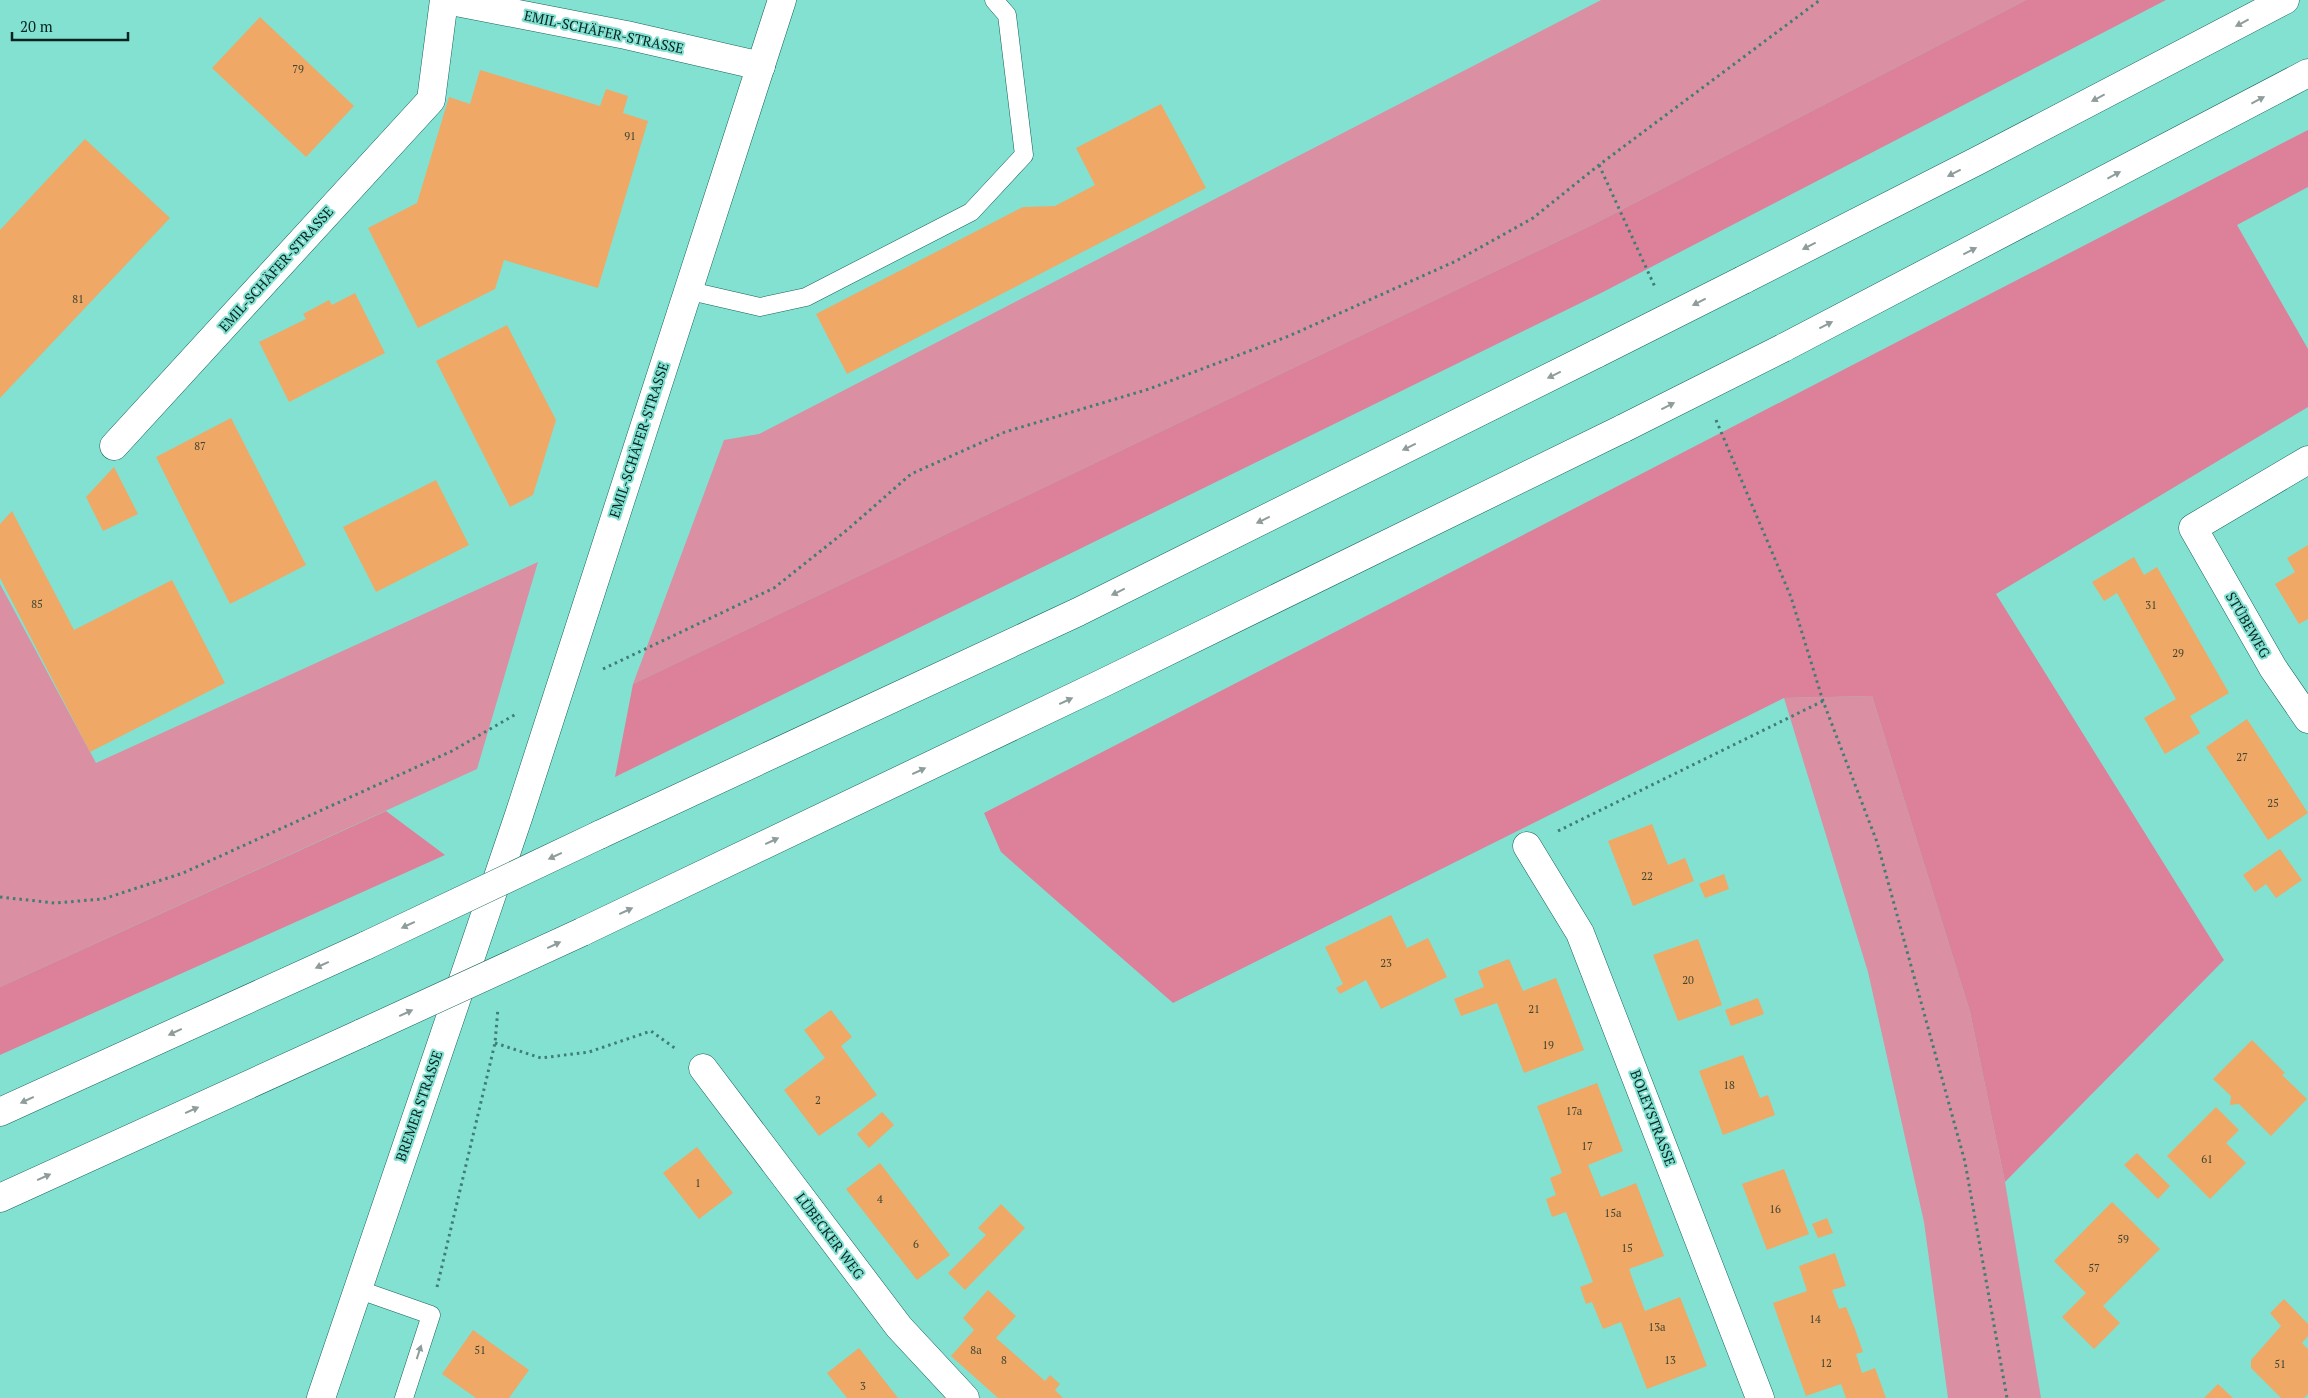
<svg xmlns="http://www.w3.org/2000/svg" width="2308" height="1398" font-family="'PT Serif',serif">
<rect width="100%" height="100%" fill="#83e1d2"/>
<g fill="#da8fa2">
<path d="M1601,0H2026L1594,224L633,684L724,440L759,434Z"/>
<path d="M538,562L477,769L0,987V584L96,763Z"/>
<path d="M1872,696L1970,1012L2005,1182L2041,1398H1948L1924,1222L1868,972L1784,698Z"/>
</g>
<g fill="#dd809a">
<path d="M2026,0H2166L1603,292L615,777L633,684L1594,224Z"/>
<path d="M2308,130V187L2237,225L2308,349V407L1996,594L2224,960L2005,1182L1970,1012L1872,696L1784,698L1173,1003L1001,852L984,813Z"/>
<path d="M386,811L445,855L0,1055V987Z"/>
</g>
<g fill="#efa866">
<path d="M260,17L354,106L306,157L212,68Z"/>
<path d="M480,70L600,106L606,89L628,96L623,113L648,121L598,288L504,260L495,289L418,328L368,228L417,203L449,97L470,104Z"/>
<path d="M1161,104L1206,188L847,374L816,314L1023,207L1055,206L1095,185L1076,148Z"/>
<path d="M85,139L170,218L0,398V230Z"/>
<path d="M355,293L385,353L289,402L259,342L306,319L303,314L329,300L332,305Z"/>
<path d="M507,325L556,420L533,495L510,507L436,361Z"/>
<path d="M231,418L306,565L230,604L156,457Z"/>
<path d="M114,467L138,514L103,531L86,497Z"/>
<path d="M436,480L469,545L376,592L343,527Z"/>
<path d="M12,511L74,630L172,580L225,683L90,752L0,578V524Z"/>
<path d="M2308,545V619L2299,624L2275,584L2295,572L2287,558Z"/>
<path d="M2134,557L2144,575L2157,567L2229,693L2190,716L2200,733L2165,754L2144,718L2176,699L2117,593L2104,601L2092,582Z"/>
<path d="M2247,719L2308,813L2268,840L2206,747Z"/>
<path d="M1652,824L1668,865L1685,858L1694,881L1633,906L1608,841Z"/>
<path d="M2280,849L2302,880L2276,898L2266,884L2255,892L2243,875Z"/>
<path d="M1724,874L1729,889L1705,898L1699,884Z"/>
<path d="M1391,915L1407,948L1428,938L1447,977L1381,1009L1366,980L1340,994L1336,988L1343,984L1325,947Z"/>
<path d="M1698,939L1722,1005L1678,1021L1653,955Z"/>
<path d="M1509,959L1523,991L1556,978L1584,1050L1524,1073L1497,1003L1461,1016L1454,999L1484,987L1478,971Z"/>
<path d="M1758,998L1764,1014L1731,1026L1725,1010Z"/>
<path d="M831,1010L852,1037L841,1046L877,1095L819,1136L784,1090L825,1058L804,1030Z"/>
<path d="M2252,1040L2285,1073L2282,1075L2307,1099L2271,1136L2239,1104L2230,1105L2231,1096L2213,1079Z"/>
<path d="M1743,1055L1760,1098L1768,1095L1775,1115L1723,1135L1699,1071Z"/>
<path d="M1597,1083L1623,1151L1588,1165L1601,1197L1636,1183L1664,1256L1629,1269L1635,1286L1645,1311L1680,1297L1707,1366L1647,1389L1621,1322L1603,1329L1592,1302L1586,1304L1580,1287L1593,1282L1579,1245L1566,1212L1552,1217L1546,1199L1556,1195L1550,1178L1562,1173L1537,1106Z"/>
<path d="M2216,1107L2239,1130L2226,1143L2246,1163L2210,1199L2167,1156Z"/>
<path d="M882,1112L894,1125L869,1148L857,1134Z"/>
<path d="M697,1147L733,1193L699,1219L663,1173Z"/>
<path d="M2137,1153L2170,1186L2158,1199L2124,1165Z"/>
<path d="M880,1163L950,1255L917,1280L846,1189Z"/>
<path d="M1784,1169L1809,1234L1767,1250L1742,1184Z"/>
<path d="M2112,1202L2160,1249L2103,1306L2120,1323L2094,1349L2062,1317L2086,1293L2054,1261Z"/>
<path d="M1001,1204L1025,1228L965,1290L948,1273L986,1235L978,1228Z"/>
<path d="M1827,1218L1833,1233L1818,1238L1812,1224Z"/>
<path d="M1835,1253L1846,1286L1832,1290L1839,1309L1846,1307L1855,1329L1863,1352L1856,1354L1862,1373L1875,1368L1886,1398H1846L1841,1384L1806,1396L1790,1352L1773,1303L1807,1291L1799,1266Z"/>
<path d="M988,1290L1016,1316L996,1338L1045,1381L1050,1375L1060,1384L1055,1390L1063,1398H998L951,1356L974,1330L963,1318Z"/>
<path d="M2284,1299L2308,1324V1336L2302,1343L2308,1349V1394L2304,1398H2281L2251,1368V1360L2281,1326L2270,1313Z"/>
<path d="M473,1330L529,1370L509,1398H476L442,1374Z"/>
<path d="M859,1348L898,1398H847L827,1373Z"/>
<path d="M2218,1384L2233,1398H2204Z"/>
</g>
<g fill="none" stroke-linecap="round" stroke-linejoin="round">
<defs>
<g id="service">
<path d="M686,290L760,307L806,297L971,212L1024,155L1007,15L994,0"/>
<path d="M357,1289L431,1315L404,1398"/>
</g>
<g id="minor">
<path d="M446,0L626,35L761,66"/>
<path d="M114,446L431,100L444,0"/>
<path d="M2308,460L2193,528L2273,668L2308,719"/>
<path d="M1527,846L1580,933L1760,1398"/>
<path d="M703,1068L899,1327L965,1398"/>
<path d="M321,1398L519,815L782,0"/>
</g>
<g id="motorway">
<path d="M1743,280L1977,161L2285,0"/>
<path d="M1783,348L2308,73"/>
<path d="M599,835L1078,612L1598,353"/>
<path d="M582,932L1105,682L1624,428"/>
<path d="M0,1112L367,945"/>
<path d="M0,1198L362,1033"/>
</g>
</defs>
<use href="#service" stroke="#15635a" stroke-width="19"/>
<use href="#minor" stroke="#15635a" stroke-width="29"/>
<use href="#motorway" stroke="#15635a" stroke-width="29"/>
<g stroke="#417d74" stroke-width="3" stroke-dasharray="2.5 4" stroke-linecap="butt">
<path d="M1599,165L1655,287"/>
<path d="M1716,420L1791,597L1823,701L1877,842L1965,1162L2007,1398"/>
<path d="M603,669L774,588L847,530L911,474L1005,432L1149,389L1289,336L1456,261L1533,218L1599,165L1820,0"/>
<path d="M1558,831L1823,701"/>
<path d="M0,897L55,903L103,899L183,873L452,751L516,714"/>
<path d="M495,1043L541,1058L589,1052L651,1031L676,1049"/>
<path d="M437,1287L495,1043L498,1008"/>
</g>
<use href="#service" stroke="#fff" stroke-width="18"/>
<use href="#minor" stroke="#fff" stroke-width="28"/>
<use href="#motorway" stroke="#fff" stroke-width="28"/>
<defs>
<g id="motorway-bridge">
<path d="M1598,353L1743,280"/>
<path d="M1624,428L1783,348"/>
<path d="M367,945L599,835"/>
<path d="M362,1033L582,932"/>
</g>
</defs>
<use href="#motorway-bridge" stroke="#15635a" stroke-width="29" stroke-linecap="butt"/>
<use href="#motorway-bridge" stroke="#fff" stroke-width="28"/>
</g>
<defs><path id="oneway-solid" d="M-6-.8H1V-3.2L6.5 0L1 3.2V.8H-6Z" transform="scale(1.25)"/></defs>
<g fill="#8e9c9b">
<use href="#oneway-solid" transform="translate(2242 23) rotate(152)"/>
<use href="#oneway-solid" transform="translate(2098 98) rotate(152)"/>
<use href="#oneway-solid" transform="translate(2258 100) rotate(-28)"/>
<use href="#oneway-solid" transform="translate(1954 173) rotate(153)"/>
<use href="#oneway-solid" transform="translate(2114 175) rotate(-28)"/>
<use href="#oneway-solid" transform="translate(1809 246) rotate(153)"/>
<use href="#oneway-solid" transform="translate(1970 251) rotate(-27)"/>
<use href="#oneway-solid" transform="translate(1699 302) rotate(153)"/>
<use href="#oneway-solid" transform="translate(1826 325) rotate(-27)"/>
<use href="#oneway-solid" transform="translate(1554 375) rotate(154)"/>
<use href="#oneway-solid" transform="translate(1668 406) rotate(-27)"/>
<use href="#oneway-solid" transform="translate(1409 447) rotate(154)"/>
<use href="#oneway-solid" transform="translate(1263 520) rotate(154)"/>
<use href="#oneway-solid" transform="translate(1118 592) rotate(154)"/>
<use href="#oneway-solid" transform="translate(1066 701) rotate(-25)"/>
<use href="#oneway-solid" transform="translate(919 771) rotate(-25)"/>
<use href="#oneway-solid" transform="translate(772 841) rotate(-25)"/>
<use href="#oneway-solid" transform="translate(555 856) rotate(155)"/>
<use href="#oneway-solid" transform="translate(626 911) rotate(-25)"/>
<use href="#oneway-solid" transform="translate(408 925) rotate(155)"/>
<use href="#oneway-solid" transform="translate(554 945) rotate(-25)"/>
<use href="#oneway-solid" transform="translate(322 965) rotate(155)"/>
<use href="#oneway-solid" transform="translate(406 1013) rotate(-25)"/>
<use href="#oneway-solid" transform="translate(175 1032) rotate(155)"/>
<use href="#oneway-solid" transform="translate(27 1100) rotate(155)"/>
<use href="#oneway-solid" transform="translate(192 1110) rotate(-24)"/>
<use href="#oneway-solid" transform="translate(44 1177) rotate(-24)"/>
<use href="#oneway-solid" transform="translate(419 1352) rotate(-72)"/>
</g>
<g text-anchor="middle" stroke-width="4" stroke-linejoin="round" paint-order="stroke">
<g font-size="11" fill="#404532">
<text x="298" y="73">79</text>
<text x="630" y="140">91</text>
<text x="78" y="303">81</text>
<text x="200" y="450">87</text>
<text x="37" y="608">85</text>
<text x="2151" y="609">31</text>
<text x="2178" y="657">29</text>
<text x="2242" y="761">27</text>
<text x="2273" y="807">25</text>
<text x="1647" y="880">22</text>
<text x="1386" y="967">23</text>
<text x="1688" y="984">20</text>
<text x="1534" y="1013">21</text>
<text x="1548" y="1049">19</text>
<text x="1729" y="1089">18</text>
<text x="818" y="1104">2</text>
<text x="1574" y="1115">17a</text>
<text x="1587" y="1150">17</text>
<text x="2207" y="1163">61</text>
<text x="698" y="1187">1</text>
<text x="880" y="1203">4</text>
<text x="1775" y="1213">16</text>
<text x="1613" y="1217">15a</text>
<text x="2123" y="1243">59</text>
<text x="916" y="1248">6</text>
<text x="1627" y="1252">15</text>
<text x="2094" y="1272">57</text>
<text x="1815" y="1323">14</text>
<text x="1657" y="1331">13a</text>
<text x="480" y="1354">51</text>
<text x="976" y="1354">8a</text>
<text x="1004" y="1364">8</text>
<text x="1670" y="1364">13</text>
<text x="1826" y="1367">12</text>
<text x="2280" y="1368">51</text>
<text x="863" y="1390">3</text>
</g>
<g font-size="14" fill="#052420" stroke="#83e1d2">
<text transform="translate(604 32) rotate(12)" y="5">EMIL-SCHÄFER-STRASSE</text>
<text transform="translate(276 269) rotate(-48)" y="5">EMIL-SCHÄFER-STRASSE</text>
<text transform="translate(639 440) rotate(-72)" y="5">EMIL-SCHÄFER-STRASSE</text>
<text transform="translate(2248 625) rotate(60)" y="5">STÜBEWEG</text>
<text transform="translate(419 1106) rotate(-71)" y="5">BREMER STRASSE</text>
<text transform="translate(1653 1118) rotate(69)" y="5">BOLEYSTRASSE</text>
<text transform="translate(830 1236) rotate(53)" y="5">LÜBECKER WEG</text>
</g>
</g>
<path d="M12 32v8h116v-8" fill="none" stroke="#052420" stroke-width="2.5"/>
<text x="20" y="32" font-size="15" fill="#052420" stroke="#83e1d2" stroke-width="4" paint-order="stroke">20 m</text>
</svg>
